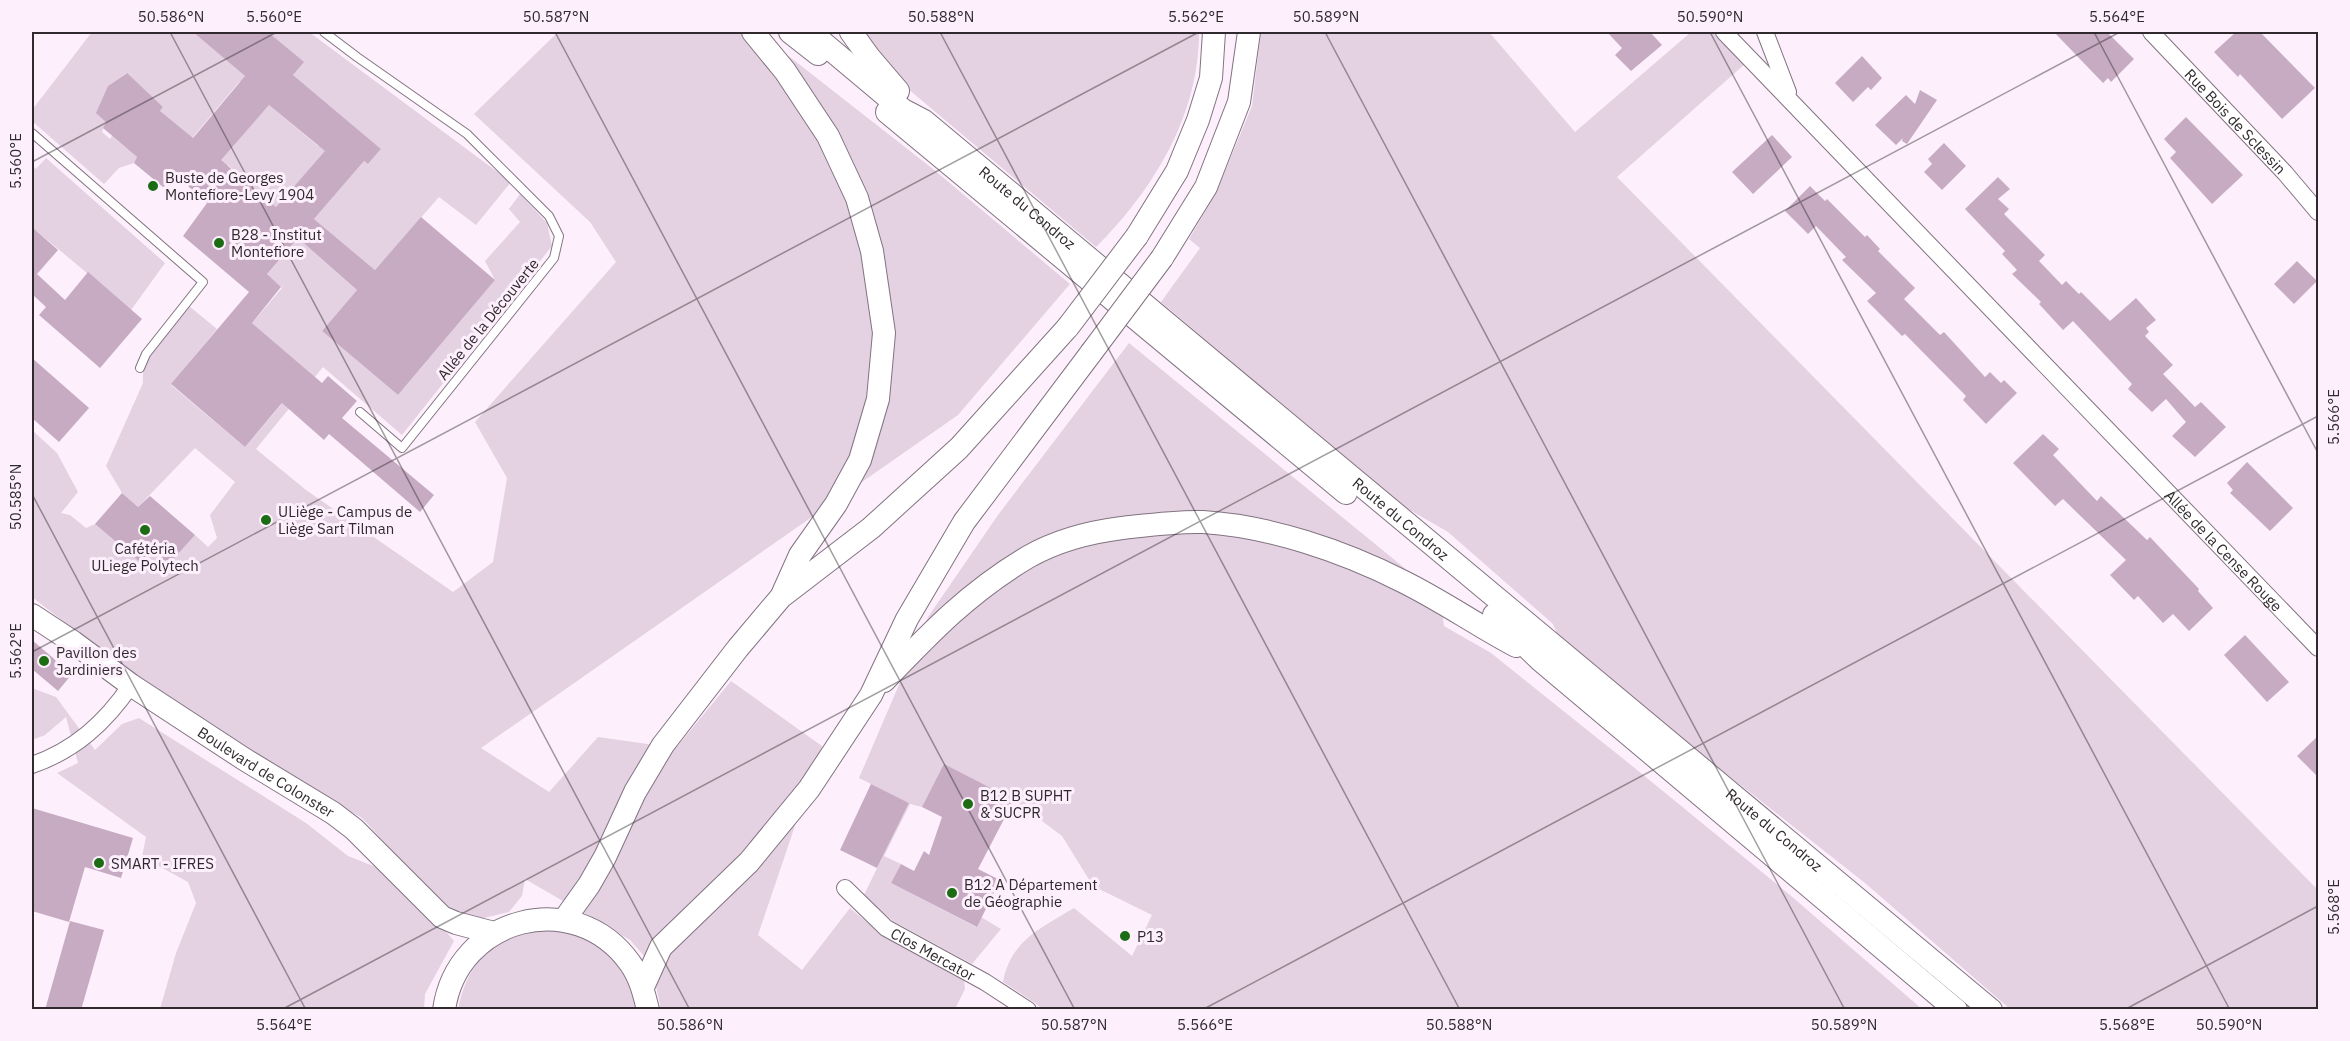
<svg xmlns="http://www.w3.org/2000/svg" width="2350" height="1041" font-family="'IBM Plex Sans',sans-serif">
	<rect width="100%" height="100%" fill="#fdf0fc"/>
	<g fill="#e4d1e2">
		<polygon points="92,32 193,32 250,80 239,82 182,150 160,111 163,107 126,73 108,86 106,122 102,132 110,139 112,136 137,157 134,163 119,168 104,184 32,121 32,110"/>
		<polygon points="268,32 309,32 511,182 476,225 439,197 375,270 314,219 364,161 368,164 381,149 293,75 303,62"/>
		<path d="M 558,32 L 758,32 L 933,169 L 1070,284 L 958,415 L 481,748 L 549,792 L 598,737 L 676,748 L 731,681 L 822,746 L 758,935 L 802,970 L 850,908 L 881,934 L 964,979 L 965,989 L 955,1009 L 661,1009 L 651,964 L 630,940 L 525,879 L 522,896 L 509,912 L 479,919 L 444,908 L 362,818 L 290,778 L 136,678 L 32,597 L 32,430 L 57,453 L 78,492 L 61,513 L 70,515 L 86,528 L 95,524 L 141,563 L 152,551 L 168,565 L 195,535 L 208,547 L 217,538 L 210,515 L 235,482 L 195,448 L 138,507 L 122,493 L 106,466 L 143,383 C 140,352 171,328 189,306 L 217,329 L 171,385 L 245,447 L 309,372 L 252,323 L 282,288 L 267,274 L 298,238 L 357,290 L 322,331 L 398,395 L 495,280 L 485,261 L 520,222 L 509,209 L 520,194 L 547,223 L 552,246 L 402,435 L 323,367 L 256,449 L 306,490 L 453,592 L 493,562 L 507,478 L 475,422 L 616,262 L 590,222 L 474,114 Z"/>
		<path d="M 860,32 L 1199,32 C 1199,115 1154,189 1096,247 L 907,88 Z"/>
		<polygon points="1261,32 1489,32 1575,132 1691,32 1713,32 1745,64 1617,177 2318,890 2318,1009 2010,1009 1865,883 1714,764 1558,636 1553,624 1448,532 1403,506 1161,302 1200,248 1189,239 1216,193 1252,106"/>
		<polygon points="269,105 318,146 329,147 276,207 228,165 213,168"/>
		<polygon points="46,158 165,263 131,310 32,227 32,165 36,169"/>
		<path d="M 1129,343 L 1440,597 L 1444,626 L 1491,653 L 1631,765 L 1790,895 L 1922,1009 L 1042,1009 L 1035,1003 L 1003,982 C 1011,940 1041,928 1074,908 L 1132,956 L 1152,915 L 1093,886 L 1062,836 L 1014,800 L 922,807 L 910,804 L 884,856 L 901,864 L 891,883 L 976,927 L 981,917 L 1001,929 L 972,964 L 893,921 L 863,897 L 909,803 L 859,778 L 928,617 L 998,515 Z"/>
		<polygon points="32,688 56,697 95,750 122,724 139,718 306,823 348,856 381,869 422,913 443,928 454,941 425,994 424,1009 160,1009 176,953 196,903 188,882 142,857 146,837 57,773 78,763 66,717 45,735 32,740"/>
		<path d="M 536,930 C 547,931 559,930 570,932 C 602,940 636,975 637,1010 L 458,1010 C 463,981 478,954 504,940 C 514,935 526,933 536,930 Z"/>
	</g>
	<g fill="#c6abc3" fill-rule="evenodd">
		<path d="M 193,32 L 268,32 L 304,62 L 293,75 L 381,149 L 368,164 L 364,161 L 314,219 L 375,270 L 421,217 L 495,280 L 398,395 L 322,331 L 357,290 L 298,238 L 267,274 L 281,287 L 252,323 L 322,383 L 328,376 L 357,401 L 342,418 L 434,495 L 420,512 L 329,434 L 324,440 L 282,403 L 245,447 L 171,384 L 249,292 L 183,236 L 207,203 L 180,179 L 163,187 L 134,163 L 137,157 L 103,128 L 106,122 L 96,113 L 108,86 L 127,73 L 163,107 L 160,111 L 193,138 L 245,76 ZM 269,105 L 325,151 L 276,207 L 221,160 Z"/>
		<polygon points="1607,32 1650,32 1662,45 1631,71 1615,55 1622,48"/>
		<polygon points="2054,32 2107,32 2134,59 2111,82 2108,78 2103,83"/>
		<polygon points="2236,32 2260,32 2315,88 2282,119 2240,74 2238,77 2214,52"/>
		<polygon points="1862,56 1882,78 1871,90 1868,87 1853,102 1835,83"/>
		<polygon points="1920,90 1937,100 1907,144 1902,141 1903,138 1896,145 1875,125 1906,95 1915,104"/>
		<polygon points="2186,117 2243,175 2212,204 2170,158 2176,152 2164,139"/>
		<polygon points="1772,135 1792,157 1753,194 1732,172"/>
		<polygon points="1944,143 1966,166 1942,190 1924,172 1932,164 1928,159"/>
		<polygon points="1998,177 2010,189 1998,199 2009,209 2004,214 2045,255 2039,261 2062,285 2066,281 2079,294 2081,292 2110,321 2136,298 2156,320 2146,328 2149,332 2145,336 2173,365 2163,374 2195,407 2201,402 2226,427 2195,457 2172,436 2186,422 2166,399 2152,412 2128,389 2132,384 2073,321 2063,330 2039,304 2041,302 2012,274 2017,270 2002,254 2005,251 1965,209"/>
		<polygon points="1810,186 1825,201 1827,199 1865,237 1867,235 1880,249 1878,251 1915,288 1904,299 1940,335 1944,332 1985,377 1990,372 2001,383 2004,380 2017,393 1986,424 1963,400 1966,396 1905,334 1902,336 1867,301 1876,293 1842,260 1846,257 1816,226 1808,234 1785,211"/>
		<polygon points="32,227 58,250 37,274 65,300 88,272 142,319 100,368 39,315 46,307 32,294"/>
		<polygon points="2297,261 2317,281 2294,304 2274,284"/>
		<polygon points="32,358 89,408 59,442 32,418"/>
		<polygon points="2043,434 2059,449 2053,455 2097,501 2101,496 2147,540 2150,537 2199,589 2198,591 2213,608 2189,631 2173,614 2163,623 2138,596 2134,600 2110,575 2126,560 2063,499 2055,506 2013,463"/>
		<polygon points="2247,462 2293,508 2270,531 2230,493 2233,490 2227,483"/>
		<polygon points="122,493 138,507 150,496 195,535 168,565 152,551 141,563 95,524"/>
		<polygon points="2245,635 2289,682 2267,702 2224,655"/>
		<polygon points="32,640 72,674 58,691 32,669"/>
		<polygon points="2319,735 2319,778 2297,756"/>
		<polygon points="944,764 1014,800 978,869 1000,880 977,927 891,883 901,864 914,871 924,851 929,855 942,817 922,807"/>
		<polygon points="871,784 909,803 877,868 840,850"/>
		<polygon points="32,808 133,838 121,878 85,867 69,922 32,911"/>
		<polygon points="70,921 104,930 81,1010 45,1010"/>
	</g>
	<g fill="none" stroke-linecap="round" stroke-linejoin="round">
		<defs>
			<g id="service">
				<polyline points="324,32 357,57 467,134 549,216 559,236 554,258 402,448 360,412"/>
				<polyline points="32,133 203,282 146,354 140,368"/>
			</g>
			<g id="minor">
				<path id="s1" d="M 1724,32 L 2318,648"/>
				<polyline points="1765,32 1788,92"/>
				<path id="s2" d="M 2151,32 L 2285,173 L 2318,212"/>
				<path d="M 32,765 C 75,750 105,723 131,685"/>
				<path id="s3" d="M 845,888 L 886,928 L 985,982 L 1028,1010"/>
			</g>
			<g id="secondary">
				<polyline points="753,32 785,71 828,136 857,198 872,251 884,333 878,399 860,460 836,504 800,555 783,593"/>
				<polyline points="790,32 818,54"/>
				<path id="s4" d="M 810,32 L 903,110 L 924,121 L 1991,1010"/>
				<polyline points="851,32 869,57 898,91"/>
				<polyline points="887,112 1346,493"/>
				<polyline points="1137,236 1177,171 1198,120 1211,78 1214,32"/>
				<polyline points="1162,258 1206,187 1239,102 1249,32"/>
				<path id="s5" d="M 32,615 L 73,642 L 131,685 L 244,759 L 333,813 L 354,829 L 442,917 L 456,923 L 494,933"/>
				<polyline points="1494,615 1539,659 1956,1010"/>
				<path d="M 884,681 C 931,632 969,592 1028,557 C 1056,541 1090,532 1122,528 C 1149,525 1177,521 1203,522 C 1269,526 1343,551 1402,581 C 1441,600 1478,626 1516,646"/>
				<polyline points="564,920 589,885 605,857 635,792 663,745 738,648 781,597 871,528 959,448 1068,327"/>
				<polyline points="643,987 661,947 749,862 809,789 871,695 907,619 964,522 1091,353"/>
				<path d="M 444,1010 C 457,917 575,886 630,963 C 640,977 644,993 648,1010"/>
			</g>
		</defs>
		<use href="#service" stroke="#817380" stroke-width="10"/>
		<use href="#minor" stroke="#817380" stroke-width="18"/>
		<use href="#secondary" stroke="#817380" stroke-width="24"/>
		<use href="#service" stroke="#fff" stroke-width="8"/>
		<use href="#minor" stroke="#fff" stroke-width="16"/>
		<use href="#secondary" stroke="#fff" stroke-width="22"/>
		<defs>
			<g id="secondary-bridge">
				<polyline points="1068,327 1137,236"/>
				<polyline points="1091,353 1162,258"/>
			</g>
		</defs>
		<use href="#secondary-bridge" stroke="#817380" stroke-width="24" stroke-linecap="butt"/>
		<use href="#secondary-bridge" stroke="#fff" stroke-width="22"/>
	</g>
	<path fill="none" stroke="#302a2f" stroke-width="1.5" stroke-opacity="0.45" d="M 170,32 L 690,1010M 555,32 L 1075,1010M 940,32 L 1460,1010M 1325,32 L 1845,1010M 1710,32 L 2230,1010M 2094,32 L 2318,453M 32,162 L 277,32M 32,494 L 306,1010M 32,652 L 1199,32M 281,1010 L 2120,32M 1202,1010 L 2318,416M 2124,1010 L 2318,906"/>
	<g fill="#1b6c12" stroke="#fdf0fc" stroke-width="2">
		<circle cx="153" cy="186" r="6"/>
		<circle cx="219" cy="243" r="6"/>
		<circle cx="266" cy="520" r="6"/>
		<circle cx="145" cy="530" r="6"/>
		<circle cx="44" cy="661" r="6"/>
		<circle cx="968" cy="804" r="6"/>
		<circle cx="99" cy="863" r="6"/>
		<circle cx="952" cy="893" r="6"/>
		<circle cx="1125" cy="936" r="6"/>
	</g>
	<g text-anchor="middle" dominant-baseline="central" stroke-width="6" stroke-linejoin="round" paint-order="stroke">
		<g font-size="15" fill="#302a2f" stroke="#fdf0fc">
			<text stroke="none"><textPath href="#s2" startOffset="123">Rue Bois de Sclessin</textPath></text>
			<text stroke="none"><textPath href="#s4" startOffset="280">Route du Condroz</textPath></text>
			<text transform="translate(488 319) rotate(-51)">Allée de la Découverte</text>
			<text stroke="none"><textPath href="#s4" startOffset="766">Route du Condroz</textPath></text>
			<text stroke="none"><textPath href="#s1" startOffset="720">Allée de la Cense Rouge</textPath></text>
			<text stroke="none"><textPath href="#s5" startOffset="282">Boulevard de Colonster</textPath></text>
			<text stroke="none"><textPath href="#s4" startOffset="1252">Route du Condroz</textPath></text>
			<text stroke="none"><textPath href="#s3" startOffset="111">Clos Mercator</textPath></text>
		</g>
		<g font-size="15" fill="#302a2f" stroke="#fdf0fc" text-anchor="start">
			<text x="165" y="177">Buste de Georges<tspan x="165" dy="17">Montefiore-Levy 1904</tspan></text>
			<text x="231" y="234">B28 - Institut<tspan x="231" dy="17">Montefiore</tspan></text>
			<text x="278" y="511">ULiège - Campus de<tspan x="278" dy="17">Liège Sart Tilman</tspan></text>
			<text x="145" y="548" text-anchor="middle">Cafétéria<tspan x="145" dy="17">ULiege Polytech</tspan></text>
			<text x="56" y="652">Pavillon des<tspan x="56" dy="17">Jardiniers</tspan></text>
			<text x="980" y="795">B12 B SUPHT<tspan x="980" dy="17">&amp; SUCPR</tspan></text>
			<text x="111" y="863">SMART - IFRES</text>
			<text x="964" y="884">B12 A Département<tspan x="964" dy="17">de Géographie</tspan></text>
			<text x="1137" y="936">P13</text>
		</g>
	</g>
	<rect width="2350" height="1041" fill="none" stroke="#fdf0fc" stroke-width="66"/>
	<rect x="33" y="33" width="2284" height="975" fill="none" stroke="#302a2f" stroke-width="2"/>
	<g font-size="15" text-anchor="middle" fill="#302a2f">
		<text x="171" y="22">50.586°N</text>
		<text x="274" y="22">5.560°E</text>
		<text x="556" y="22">50.587°N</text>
		<text x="941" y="22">50.588°N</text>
		<text x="1196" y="22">5.562°E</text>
		<text x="1326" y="22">50.589°N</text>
		<text x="1710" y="22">50.590°N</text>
		<text x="2117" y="22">5.564°E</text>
		<text transform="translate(16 161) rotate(-90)" y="5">5.560°E</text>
		<text transform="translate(2334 417) rotate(-90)" y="5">5.566°E</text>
		<text transform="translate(16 497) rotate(-90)" y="5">50.585°N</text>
		<text transform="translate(16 651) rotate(-90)" y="5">5.562°E</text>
		<text transform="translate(2334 907) rotate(-90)" y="5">5.568°E</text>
		<text x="284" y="1030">5.564°E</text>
		<text x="690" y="1030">50.586°N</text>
		<text x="1074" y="1030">50.587°N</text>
		<text x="1205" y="1030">5.566°E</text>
		<text x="1459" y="1030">50.588°N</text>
		<text x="1844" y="1030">50.589°N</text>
		<text x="2127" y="1030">5.568°E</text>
		<text x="2229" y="1030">50.590°N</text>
	</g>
</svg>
